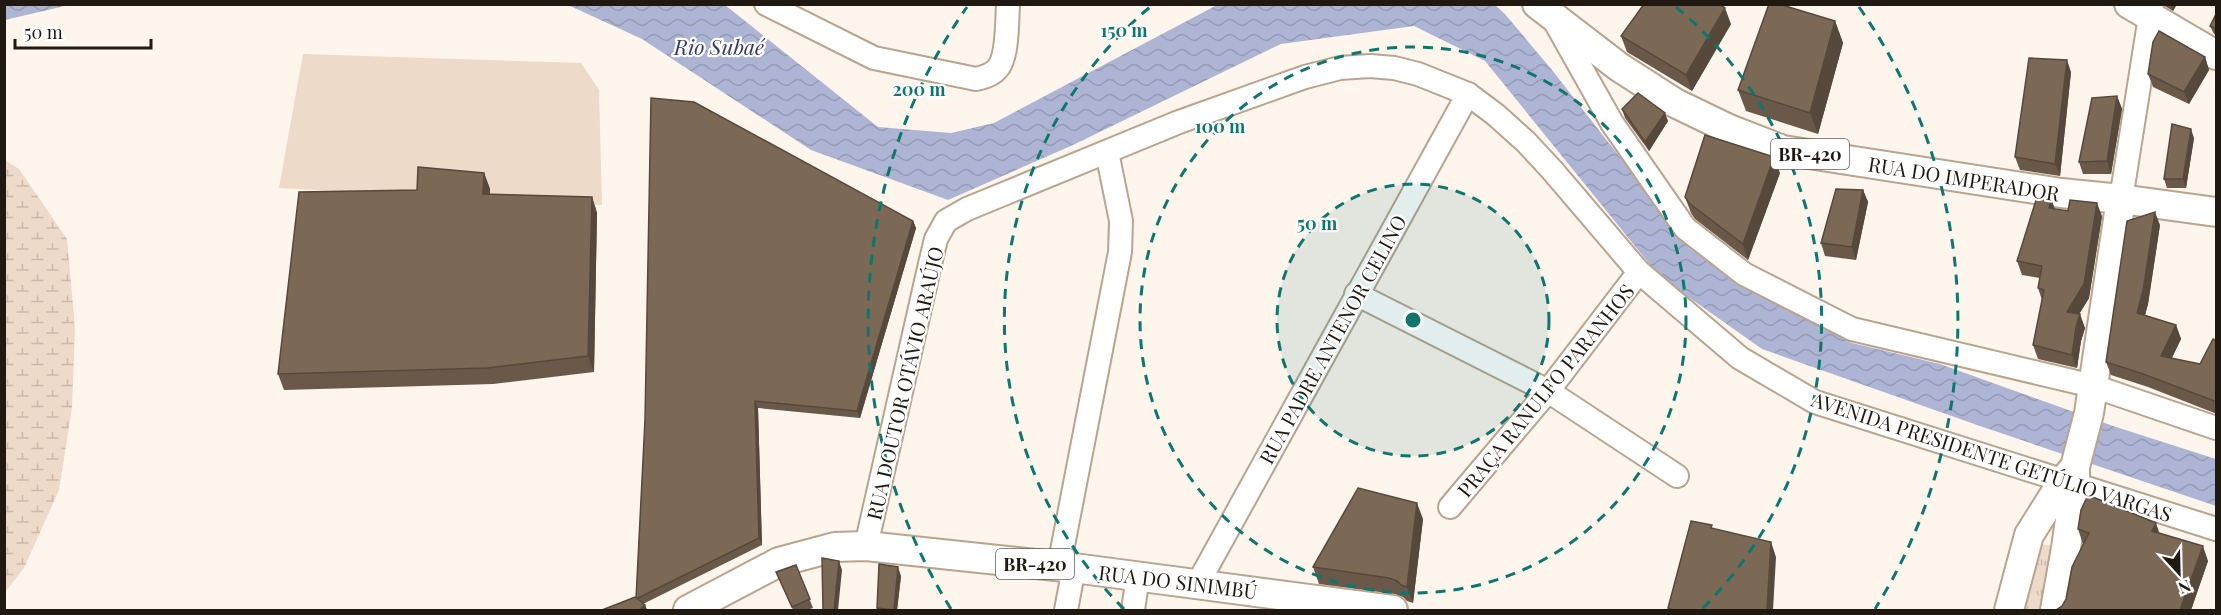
<svg xmlns="http://www.w3.org/2000/svg" width="2221" height="615" font-family="'Playfair Display',serif">
	<defs>
		<pattern id="wetland-marsh" width="20" height="14" patternUnits="userSpaceOnUse" patternTransform="scale(1.5)"><rect width="20" height="14" fill="#eddac8"/><path d="M1 5h8M5 5V1M11 12h8M15 12V8" fill="none" stroke="#cbbaab"/></pattern>
		<pattern id="park-tufts" width="24" height="20" patternUnits="userSpaceOnUse" patternTransform="scale(1.5)"><rect width="24" height="20" fill="#eddac8"/><path d="M3 7l-1-3M5 7V3M7 7l1-3M15 17l-1-3M17 17v-4M19 17l1-3" fill="none" stroke="#cbbaab"/></pattern>
		<pattern id="water-waves" width="16" height="10" patternUnits="userSpaceOnUse" patternTransform="scale(1.5)"><rect width="16" height="10" fill="#aeb5d4"/><path d="M0 5q4-4 8 0t8 0" fill="none" stroke="#959bb5"/></pattern>
	</defs>
	<rect width="100%" height="100%" fill="#fef5ed"/>
	<polygon fill="#eddac8" points="303,54 581,63 599,90 602,205 279,188"/>
	<polygon fill="url(#wetland-marsh)" points="5,160 19,169 67,239 75,327 72,408 59,490 24,568 5,592"/>
	<polygon fill="url(#park-tufts)" points="2038,544 2061,546 2051,610 2022,610"/>
	<g fill="url(#water-waves)">
		<polygon points="5,4 69,4 69,5 5,20"/>
		<polygon points="568,5 725,5 878,127 951,133 994,123 1217,5 1495,5 1505,14 1552,70 1644,188 1705,260 1852,343 1940,364 2116,427 2216,459 2216,506 1980,426 1762,349 1660,277 1485,61 1414,26 1281,44 1073,145 948,200 811,150 642,39"/>
	</g>
	<g fill="none" stroke-linecap="round" stroke-linejoin="round">
		<defs>
			<g id="minor">
				<path d="M 766,4 L 874,58 L 976,79 C 984,77 992,75 997,69 C 1008,58 1007,20 1008,4"/>
				<polyline points="1554,20 1612,123 1685,228 1744,274 1852,329 2093,386 2216,428"/>
				<polyline points="2121,199 2152,4"/>
				<polyline points="1356,294 1548,391 1677,476"/>
				<polyline points="1450,507 1548,391 1639,272"/>
				<polyline points="866,546 930,264 936,239 946,221 967,209 1179,122 1305,77 1340,68 1370,66 1394,68 1418,74 1468,94 1496,115 1526,142 1552,170 1639,272 1740,358 1815,402 2216,529"/>
				<polyline points="1059,566 1120,252 1121,221 1107,152"/>
				<polyline points="1197,585 1468,94"/>
				<polyline points="1066,610 1074,568"/>
				<polyline points="1133,610 1138,576"/>
			</g>
			<g id="major">
				<polyline points="1537,4 1619,67 1675,103 1729,129 1783,150 2061,193 2121,199 2216,212"/>
				<polyline points="2129,4 2216,55"/>
				<polyline points="688,610 779,562 835,547 866,546 1074,568 1393,610"/>
				<polyline points="2009,610 2029,535 2063,481 2075,467"/>
				<polyline points="2055,610 2066,548 2075,484 2075,467 2089,413 2121,199"/>
			</g>
		</defs>
		<use href="#minor" stroke="#b8a48f" stroke-width="26"/>
		<use href="#major" stroke="#b8a48f" stroke-width="32"/>
		<use href="#minor" stroke="#fff" stroke-width="22"/>
		<use href="#major" stroke="#fff" stroke-width="28"/>
	</g>
	<g fill="#6a5949">
		<polygon points="2165,4 2177,4 2173,11 2165,6"/>
		<polygon points="2217,12 2217,36 2214,34 2210,26"/>
		<polygon points="1835,21 1843,43 1818,134 1746,111 1738,90"/>
		<polygon points="1731,24 1692,91 1627,52 1621,36"/>
		<polygon points="2205,57 2209,70 2189,104 2153,87 2148,74"/>
		<polygon points="2071,72 2060,176 2020,170 2015,157"/>
		<polygon points="2117,96 2122,109 2111,174 2083,174 2079,162"/>
		<polygon points="1622,109 1668,121 1649,151 1625,118"/>
		<polygon points="2194,138 2186,188 2167,188 2164,179"/>
		<polygon points="484,173 490,189 490,194 592,197 597,213 594,372 493,384 284,390 278,374 417,190"/>
		<polygon points="1780,173 1748,260 1695,219 1691,213 1685,197"/>
		<polygon points="1863,190 1868,202 1856,260 1825,256 1821,243"/>
		<polygon points="2051,198 2054,209 2102,216 2089,298 2079,314 2085,328 2081,341 2077,368 2038,359 2033,345 2042,300 2038,288 2040,278 2022,275 2017,261"/>
		<polygon points="913,221 916,228 860,418 758,408 762,545 643,604 645,605 647,610 602,610 636,598 645,420"/>
		<polygon points="2160,225 2148,304 2145,315 2176,325 2181,339 2172,358 2200,364 2217,341 2217,414 2148,387 2111,375 2106,362"/>
		<polygon points="1423,519 1413,603 1407,601 1403,597 1395,594 1319,584 1313,567"/>
		<polygon points="2078,529 2159,533 2208,561 2191,610 2056,610 2062,606 2066,599 2083,544"/>
		<polygon points="796,565 813,608 807,610 793,610 776,572"/>
		<polygon points="901,576 897,610 877,610 877,608"/>
	</g>
	<g fill="#56493c">
		<polygon points="2171,4 2177,4 2173,11"/>
		<polygon points="1725,8 1731,24 1692,91 1686,75"/>
		<polygon points="1835,21 1843,43 1818,134 1810,113"/>
		<polygon points="2205,57 2209,70 2189,104 2184,92"/>
		<polygon points="2067,60 2071,72 2060,176 2055,164"/>
		<polygon points="2117,96 2122,109 2111,174 2107,161"/>
		<polygon points="1665,113 1668,121 1649,151 1645,142"/>
		<polygon points="2191,129 2194,138 2186,188 2183,179"/>
		<polygon points="1774,157 1780,173 1748,260 1743,244"/>
		<polygon points="484,173 490,189 489,210 483,194"/>
		<polygon points="1863,190 1868,202 1856,260 1852,247"/>
		<polygon points="592,197 597,213 594,372 588,356"/>
		<polygon points="2051,198 2056,212 2049,208"/>
		<polygon points="2097,203 2102,216 2089,298 2072,326 2067,312"/>
		<polygon points="2155,212 2160,225 2148,304 2142,326 2137,313"/>
		<polygon points="913,221 916,228 860,418 857,411"/>
		<polygon points="2080,314 2085,328 2081,341 2077,368 2072,355 2076,327"/>
		<polygon points="2176,325 2181,339 2166,369 2161,356"/>
		<polygon points="755,401 758,408 762,545 759,538"/>
		<polygon points="1417,503 1423,519 1413,603 1407,587"/>
		<polygon points="2156,523 2161,538 2152,531"/>
		<polygon points="1771,542 1776,557 1773,610 1767,610"/>
		<polygon points="2203,546 2208,561 2191,610 2180,610"/>
		<polygon points="839,561 842,570 838,610 834,610"/>
		<polygon points="898,567 901,576 897,610 894,610"/>
		<polygon points="645,605 647,610 639,610"/>
	</g>
	<g fill="#7b6855" stroke="#56493c" stroke-width="1.5">
		<polygon points="1644,4 1719,4 1725,8 1686,75 1621,36"/>
		<polygon points="1769,4 1779,4 1835,21 1810,113 1738,90"/>
		<polygon points="2217,12 2217,29 2210,26"/>
		<polygon points="2159,31 2205,57 2184,92 2148,74 2153,42"/>
		<polygon points="2029,58 2067,60 2055,164 2015,157"/>
		<polygon points="1638,93 1665,113 1645,142 1622,109"/>
		<polygon points="2117,96 2107,161 2079,162 2092,98"/>
		<polygon points="651,98 694,102 913,221 857,411 755,401 759,538 636,599 645,420"/>
		<polygon points="2172,124 2191,129 2183,179 2164,179"/>
		<polygon points="1705,135 1774,157 1743,244 1689,203 1685,197"/>
		<polygon points="418,167 484,173 483,194 592,197 588,356 487,368 278,374 299,192 417,190"/>
		<polygon points="1836,189 1863,190 1852,247 1821,243"/>
		<polygon points="2037,197 2051,198 2049,208 2068,211 2070,200 2097,203 2084,284 2067,312 2080,314 2076,327 2072,355 2033,345 2044,290 2038,288 2042,266 2017,261"/>
		<polygon points="2155,212 2143,291 2137,313 2176,325 2161,356 2200,364 2213,339 2217,341 2217,402 2143,374 2106,362 2127,221"/>
		<polygon points="1358,488 1417,503 1407,587 1401,585 1397,581 1389,578 1313,567"/>
		<polygon points="2088,495 2156,523 2152,531 2203,546 2180,610 2056,610 2062,606 2066,599 2072,567 2089,533 2078,529 2081,510"/>
		<polygon points="1691,521 1712,525 1711,528 1771,542 1767,610 1673,610 1668,608"/>
		<polygon points="822,558 839,561 834,610 823,610"/>
		<polygon points="879,564 898,567 894,610 877,608"/>
		<polygon points="796,565 810,599 792,607 776,572"/>
		<polygon points="635,597 645,605 639,610 602,610"/>
	</g>
	<circle cx="1413" cy="320" r="136" fill="#0f766e" fill-opacity=".12"/>
	<g fill="none" stroke="#0f766e" stroke-width="3" stroke-dasharray="10 8">
		<circle cx="1413" cy="320" r="136"/>
		<circle cx="1413" cy="320" r="273"/>
		<path d="M1124 609A409 409 0 0 1 1150 7M1676 7A409 409 0 0 1 1702 609"/>
		<path d="M951 609A545 545 0 0 1 967 7M1859 7A545 545 0 0 1 1875 609"/>
	</g>
	<g text-anchor="middle" dominant-baseline="central" stroke-width="4.5" stroke-linejoin="round" paint-order="stroke">
		<g fill="#fff" stroke="#635e58" stroke-width="1.5">
			<rect x="1771" y="139" width="78" height="30" rx="4.5"/>
			<rect x="996" y="549" width="78" height="30" rx="4.5"/>
		</g>
		<g font-size="18" font-weight="bold" fill="#201911">
			<text x="1810" y="154">BR-420</text>
			<text x="1035" y="564">BR-420</text>
		</g>
		<g font-size="20" fill="#201911" stroke="#fff">
			<text transform="translate(1964 178) rotate(9)">RUA DO IMPERADOR</text>
			<text transform="translate(1332 339) rotate(-61)">RUA PADRE ANTENOR CELINO</text>
			<text transform="translate(904 383) rotate(-77)">RUA DOUTOR OTÁVIO ARAÚJO</text>
			<text transform="translate(1545 390) rotate(-51)">PRAÇA RANULFO PARANHOS</text>
			<text transform="translate(1992 456) rotate(18)">AVENIDA PRESIDENTE GETÚLIO VARGAS</text>
			<text transform="translate(1178 581) rotate(7)">RUA DO SINIMBÚ</text>
		</g>
		<g font-size="21" font-style="italic" fill="#333965" stroke="#fff">
			<text x="719" y="46">Rio Subaé</text>
		</g>
	</g>
	<circle cx="1413" cy="320" r="9" fill="#0f766e" stroke="#fff" stroke-width="3"/>
	<g font-size="18" text-anchor="middle" font-weight="bold" fill="#0f766e" stroke="#fff" stroke-width="4.5" stroke-linejoin="round" paint-order="stroke">
		<text x="1124" y="37">150 m</text>
		<text x="919" y="96">200 m</text>
		<text x="1220" y="133">100 m</text>
		<text x="1317" y="230">50 m</text>
	</g>
	<rect width="2221" height="615" fill="none" stroke="#201911" stroke-width="12"/>
	<g transform="translate(2179 573) rotate(158)" stroke="#ffffff" stroke-width="4.5" paint-order="stroke">
	<path d="M0-4.5L10 22L0 15L-10 22Z" fill="#201911"/>
	<text y="-9" font-size="16" font-weight="bold" text-anchor="middle" fill="#201911">N</text>
	</g>
	<path d="M15 39v9h136v-9" fill="none" stroke="#201911" stroke-width="3"/>
	<text x="24" y="39" font-size="18" fill="#201911" stroke="#ffffff" stroke-width="4.5" paint-order="stroke">50 m</text>
</svg>
